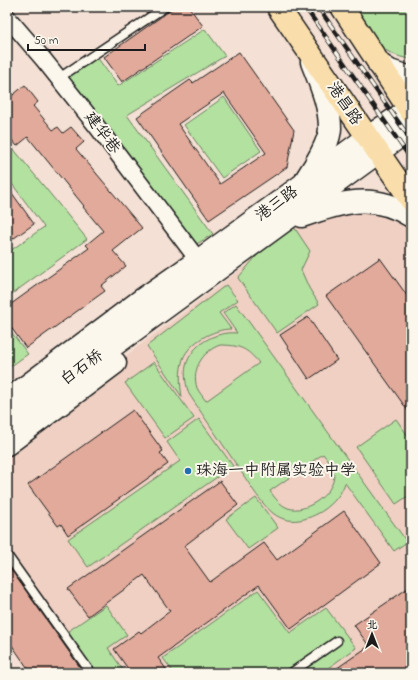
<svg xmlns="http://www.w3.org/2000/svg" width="418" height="680" font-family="'Indie Flower','LXGW WenKai TC',sans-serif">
	<rect width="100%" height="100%" fill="#f4e0d4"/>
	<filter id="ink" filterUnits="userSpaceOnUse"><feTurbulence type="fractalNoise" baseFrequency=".025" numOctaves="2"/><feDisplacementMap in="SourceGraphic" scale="8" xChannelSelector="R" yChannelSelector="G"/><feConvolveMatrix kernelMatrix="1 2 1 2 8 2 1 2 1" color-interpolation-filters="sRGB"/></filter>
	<g filter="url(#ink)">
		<polygon fill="#efd0c3" points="330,207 411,217 411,673 92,673 7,554 7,445 248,264 279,225"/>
		<g fill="#b3e1a0" stroke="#687e5e" fill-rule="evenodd">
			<path d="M 351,7 L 411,7 L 411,59 C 378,55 368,32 351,7 Z"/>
			<polygon points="205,29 225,56 127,115 213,234 192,247 64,79 97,57 118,86"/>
			<polygon points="224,97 261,151 222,178 184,125"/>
			<polygon points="7,141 87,239 12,294 7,288 7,253 44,227 7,177"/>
			<polygon points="292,224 310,251 301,270 309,288 319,304 277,333 238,278 280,228"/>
			<path d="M 226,285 L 238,300 L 219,313 L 231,329 C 214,329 189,342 183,359 C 179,372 180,384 182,397 L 147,346 Z"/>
			<path d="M 236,304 L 407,542 L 394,551 L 345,483 C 341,496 329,508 317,514 C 303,521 288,524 274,514 C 262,505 250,485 242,473 C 224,446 206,420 189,394 C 186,386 184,374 186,366 C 191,344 216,331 237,333 L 223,313 ZM 220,345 C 239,345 247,348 259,363 L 206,401 C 203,397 199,392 197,388 C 191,369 203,351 220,345 ZM 323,454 C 327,459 331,464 333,470 C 340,490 306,515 288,508 C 280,505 274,497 270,491 Z"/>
			<polygon points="8,328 28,354 7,369 7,329"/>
			<polygon points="154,362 194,418 165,438 125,383"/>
			<polygon points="199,419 233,466 88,567 68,539 180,461 167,442"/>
			<polygon points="396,419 411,440 411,494 396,504 356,447"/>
			<polygon points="256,498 278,528 248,549 226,519"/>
			<polygon points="258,590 290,633 326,608 356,648 321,673 174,673 163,658"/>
			<polygon points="106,605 127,635 108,648 125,673 96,673 67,632"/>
		</g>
		<g fill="#e2aa9b" stroke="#1c1c1c" fill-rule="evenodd">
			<polygon points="175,7 189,7 203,26 122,82 104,57"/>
			<path d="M 239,52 L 294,130 L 287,167 L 209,220 L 137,117 L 190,80 L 193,83 ZM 224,93 L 266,153 L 220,184 L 178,124 Z"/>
			<polygon points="25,85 38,102 33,106 53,130 58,127 63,133 71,127 84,142 76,149 142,228 113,251 126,266 101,286 105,291 26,348 7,322 7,307 89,248 86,245 103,231 83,207 84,206 28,137 17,146 7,134 7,100"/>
			<polygon points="7,186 34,224 7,243"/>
			<polygon points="380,258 411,301 411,415 326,296"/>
			<polygon points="308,317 337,360 309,379 280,335"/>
			<polygon points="133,410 163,451 160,453 168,464 68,535 61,524 58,526 28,485"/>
			<polygon points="220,481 238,505 184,546 210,582 264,543 277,560 344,511 381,563 291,629 259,585 158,658 169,673 131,673 114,649 139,631 141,633 170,611 144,575 88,616 68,589"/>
			<polygon points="7,564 84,673 31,673 7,638"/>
			<polygon points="411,586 411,673 330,673 369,646 354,625"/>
		</g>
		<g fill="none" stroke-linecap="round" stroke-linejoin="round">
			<defs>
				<g id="lane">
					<polyline points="59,78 165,7"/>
					<polyline points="7,555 91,673"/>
					<polyline points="291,673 337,641"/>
				</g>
				<polyline id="street" points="7,17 44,60 95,124 192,252"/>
				<g id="secondary">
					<polyline points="379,64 390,71 411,78"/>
					<path d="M 307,178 C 315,166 330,141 330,128 C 330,105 320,83 312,62"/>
					<path d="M 302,216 C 341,202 373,192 411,216"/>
					<polyline points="7,401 143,299 205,256 367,138 411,108"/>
					<polyline points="7,423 411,128"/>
					<polyline points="7,444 115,363"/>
				</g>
				<g id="primary">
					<polyline points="278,7 411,200"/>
					<polyline points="342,7 411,112"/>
				</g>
			</defs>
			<use href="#lane" stroke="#1c1c1c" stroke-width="11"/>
			<use href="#street" stroke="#1c1c1c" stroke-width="19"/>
			<use href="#secondary" stroke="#1c1c1c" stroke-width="25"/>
			<use href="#primary" stroke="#1c1c1c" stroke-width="25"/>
			<use href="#lane" stroke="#fbf7ec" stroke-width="8"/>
			<use href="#street" stroke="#fbf7ec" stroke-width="16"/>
			<use href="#secondary" stroke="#fbf7ec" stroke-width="22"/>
			<use href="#primary" stroke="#f9deab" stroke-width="22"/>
			<defs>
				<g id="rail">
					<polyline points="305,7 411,159"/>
					<polyline points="318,7 411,140"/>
				</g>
			</defs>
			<use href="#rail" stroke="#1c1c1c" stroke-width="4.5"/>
			<use href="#rail" stroke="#fbf7ec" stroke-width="3" stroke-dasharray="9" stroke-linecap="butt"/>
		</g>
	</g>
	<circle fill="#1f6fb2" stroke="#fbf7ec" stroke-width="1.5" cx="188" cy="471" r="4"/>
	<g text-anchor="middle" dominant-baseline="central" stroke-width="4" stroke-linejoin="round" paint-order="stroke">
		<g font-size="16" fill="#1c1c1c" stroke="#fbf7ec">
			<text transform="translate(344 104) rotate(56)">港昌路</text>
			<text transform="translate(102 133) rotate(53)">建华巷</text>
			<text transform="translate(277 204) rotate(-36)">港三路</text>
			<text transform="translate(82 368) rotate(-36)">白石桥</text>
		</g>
		<g font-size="16" fill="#1c1c1c" stroke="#fbf7ec" text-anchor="start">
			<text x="196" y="471">珠海一中附属实验中学</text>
		</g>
	</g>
	<rect width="418" height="680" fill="none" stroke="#fbf7ec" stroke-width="24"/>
	<rect x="12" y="12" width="394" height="656" fill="none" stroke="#1c1c1c" stroke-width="1.5" filter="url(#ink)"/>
	<g transform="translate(372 634)" stroke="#fbf7ec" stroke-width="3" paint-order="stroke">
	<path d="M0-3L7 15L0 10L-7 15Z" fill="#1c1c1c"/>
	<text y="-6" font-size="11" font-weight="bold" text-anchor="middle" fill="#1c1c1c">北</text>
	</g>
	<path d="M28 44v6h117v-6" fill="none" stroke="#1c1c1c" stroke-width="2"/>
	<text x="34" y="44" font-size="12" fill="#1c1c1c" stroke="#fbf7ec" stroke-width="3" paint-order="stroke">50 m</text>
</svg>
